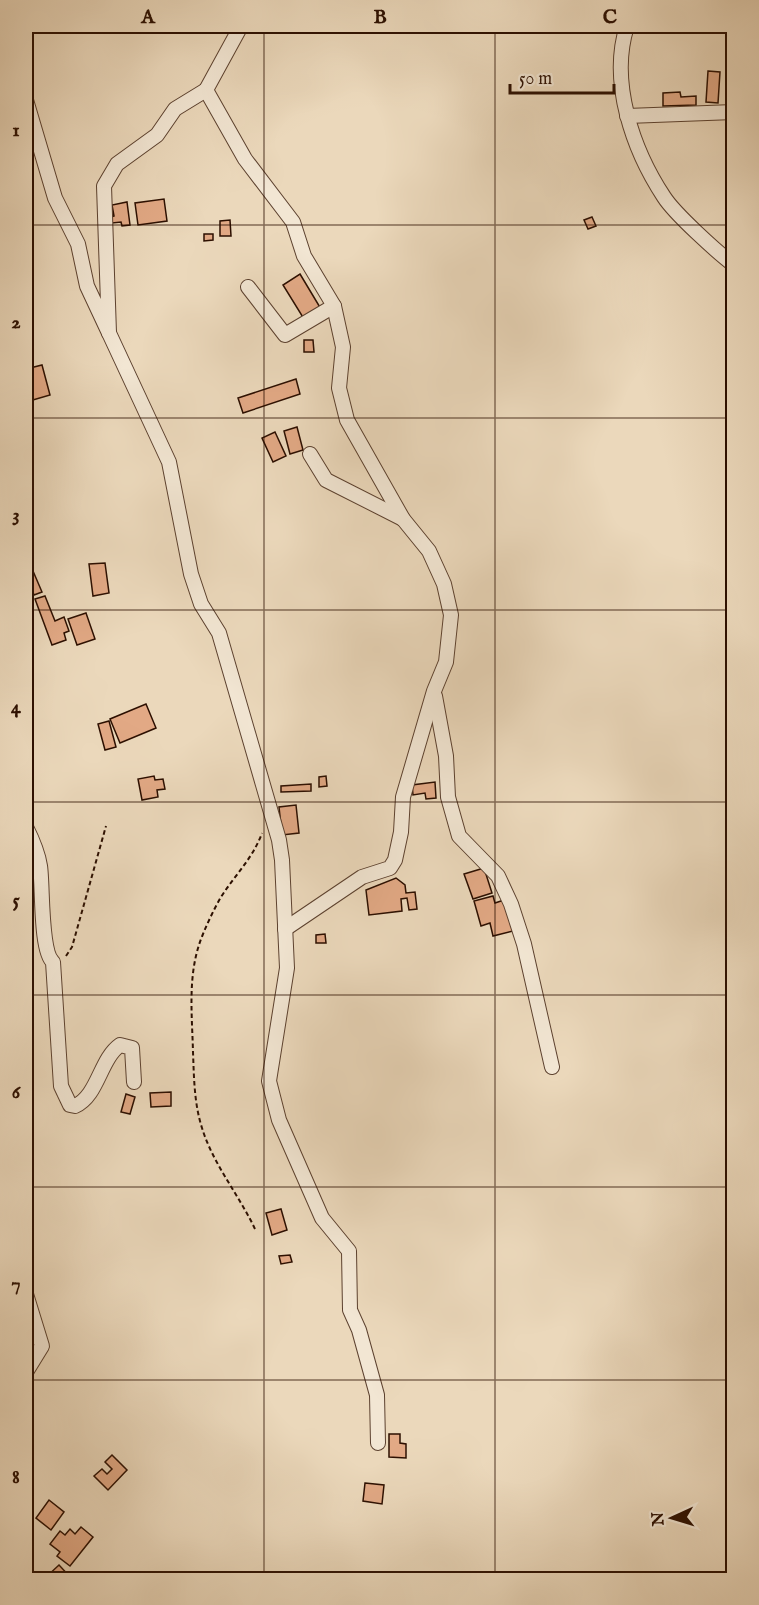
<svg xmlns="http://www.w3.org/2000/svg" width="759" height="1605" font-family="'IM FELL English',serif">
	<rect width="100%" height="100%" fill="#ebd8bb"/>
	<filter id="stains"><feTurbulence type="fractalNoise" baseFrequency=".00333" numOctaves="4"/><feColorMatrix values="0 0 0 0 .2 0 0 0 0 .09 0 0 0 0 .02 0 0 0 .5 -.17"/></filter>
	<radialGradient id="worn" r=".72"><stop offset=".6" stop-color="#630" stop-opacity="0"/><stop offset="1" stop-color="#630" stop-opacity=".3"/></radialGradient>
	<g fill="#e2a985" stroke="#2c0f00" stroke-width="1.5">
		<polygon points="708,71 720,72 718,103 706,102"/>
		<polygon points="680,92 681,97 696,96 696,105 663,106 663,93"/>
		<polygon points="164,199 167,221 138,225 135,203"/>
		<polygon points="127,202 130,225 122,226 121,222 112,223 111,217 114,216 112,205"/>
		<polygon points="592,217 596,226 588,229 584,220"/>
		<polygon points="230,220 231,236 220,236 220,221"/>
		<polygon points="204,234 213,234 213,240 204,241"/>
		<polygon points="300,274 321,309 304,319 283,285"/>
		<polygon points="304,340 313,340 314,352 304,352"/>
		<polygon points="42,365 50,395 26,402 26,369"/>
		<polygon points="296,379 300,394 243,413 238,398"/>
		<polygon points="297,427 303,450 290,454 284,431"/>
		<polygon points="275,432 286,456 273,462 262,438"/>
		<polygon points="105,563 109,593 93,596 89,564"/>
		<polygon points="33,571 42,592 34,595 26,574"/>
		<polygon points="45,596 55,621 64,617 69,631 64,633 66,640 52,645 35,599"/>
		<polygon points="86,613 95,639 77,645 68,619"/>
		<polygon points="146,704 156,728 120,743 110,719"/>
		<polygon points="109,721 116,747 105,750 98,724"/>
		<polygon points="154,776 155,780 163,779 165,789 157,790 158,797 142,800 138,779"/>
		<polygon points="326,776 327,786 319,787 319,777"/>
		<polygon points="435,782 436,798 426,799 425,793 413,795 412,785"/>
		<polygon points="311,784 311,791 281,792 281,786"/>
		<polygon points="296,805 299,833 282,835 279,807"/>
		<polygon points="484,868 492,893 473,899 464,874"/>
		<polygon points="396,878 405,885 406,893 415,892 417,909 409,910 407,898 401,899 402,911 369,915 366,890"/>
		<polygon points="493,896 495,903 504,900 513,931 493,936 490,923 481,926 474,901"/>
		<polygon points="325,934 326,943 316,943 316,935"/>
		<polygon points="171,1092 171,1106 151,1107 150,1093"/>
		<polygon points="126,1094 135,1097 130,1114 121,1112"/>
		<polygon points="281,1209 287,1230 272,1235 266,1213"/>
		<polygon points="290,1255 292,1262 281,1264 279,1256"/>
		<polygon points="389,1434 400,1434 400,1443 406,1444 406,1458 389,1457"/>
		<polygon points="112,1455 127,1470 108,1490 94,1476 102,1469 107,1474 112,1469 105,1462"/>
		<polygon points="365,1483 384,1485 382,1504 363,1501"/>
		<polygon points="49,1500 64,1512 51,1530 36,1518"/>
		<polygon points="81,1527 93,1537 70,1566 57,1556 60,1552 50,1544 60,1531 65,1535 70,1529 75,1534"/>
		<polygon points="59,1565 73,1580 45,1578"/>
	</g>
	<g fill="none" stroke-linecap="round" stroke-linejoin="round">
		<defs>
			<g id="street">
				<polyline points="241,26 206,90 245,159 293,222 304,256 334,306 343,347 339,388 347,420 403,519 429,551 444,584 451,615 446,662 434,691 403,797 401,832 395,860 390,868 362,877 285,929"/>
				<path d="M 627,26 C 609,82 633,150 664,197 C 675,214 717,252 734,265"/>
				<polyline points="26,100 55,198 78,244 87,286 109,333 104,186 117,164 157,135 175,109 206,90"/>
				<polyline points="627,116 734,112"/>
				<polyline points="248,287 285,335 334,306"/>
				<polyline points="109,333 169,462 191,574 201,604 219,633 279,840 282,860 287,968 269,1081 279,1120 322,1218 349,1251 350,1310 359,1330 377,1395 378,1443"/>
				<polyline points="310,454 326,480 403,519"/>
				<polyline points="435,696 446,756 448,797 459,836 498,876 511,904 524,944 552,1067"/>
				<path d="M 26,827 C 32,839 38,852 40,866 C 43,885 40,951 53,962 L 61,1086 L 70,1105 L 75,1106 C 98,1096 100,1059 120,1045 L 132,1048 L 134,1082"/>
				<polyline points="26,1294 42,1346 26,1372"/>
			</g>
		</defs>
		<use href="#street" stroke="#5c412f" stroke-width="16"/>
		<g stroke="#2c0f00" stroke-width="2" stroke-dasharray="4.5 3" stroke-linecap="butt">
			<polyline points="66,956 72,947 106,826"/>
			<path d="M 255,1229 C 239,1195 213,1164 202,1128 C 194,1103 194,1077 193,1052 C 192,1012 187,972 203,934 C 208,922 214,909 221,897 C 235,875 253,858 262,833"/>
		</g>
		<use href="#street" stroke="#f2e6d3" stroke-width="14"/>
	</g>
	<path fill="none" stroke="#2c0f00" stroke-width="1.5" stroke-opacity="0.55" d="M 264,26 L 264,1580M 495,26 L 495,1580M 26,225 L 734,225M 26,418 L 734,418M 26,610 L 734,610M 26,802 L 734,802M 26,995 L 734,995M 26,1187 L 734,1187M 26,1380 L 734,1380"/>
	<rect width="759" height="1605" fill="none" stroke="#ebd8bb" stroke-width="66"/>
	<g transform="translate(672 1518) rotate(266)" stroke="#f2e6d3" stroke-width="4.5" paint-order="stroke">
	<path d="M0-4.5L10 22L0 15L-10 22Z" fill="#2c0f00"/>
	<text y="-9" font-size="16" font-weight="bold" text-anchor="middle" fill="#2c0f00">N</text>
	</g>
	<path d="M510 84v9h104v-9" fill="none" stroke="#2c0f00" stroke-width="3"/>
	<text x="519" y="84" font-size="18" fill="#2c0f00" stroke="#f2e6d3" stroke-width="4.5" paint-order="stroke">50 m</text>
	<rect x="33" y="33" width="693" height="1539" fill="none" stroke="#2c0f00" stroke-width="2"/>
	<g font-size="20" text-anchor="middle" font-weight="bold" fill="#2c0f00">
		<text x="148" y="23">A</text>
		<text x="380" y="23">B</text>
		<text x="610" y="23">C</text>
		<text x="16" y="136">1</text>
		<text x="16" y="328">2</text>
		<text x="16" y="521">3</text>
		<text x="16" y="713">4</text>
		<text x="16" y="906">5</text>
		<text x="16" y="1098">6</text>
		<text x="16" y="1290">7</text>
		<text x="16" y="1483">8</text>
	</g>
	<rect width="100%" height="100%" filter="url(#stains)"/>
	<rect width="100%" height="100%" fill="url(#worn)"/>
</svg>
